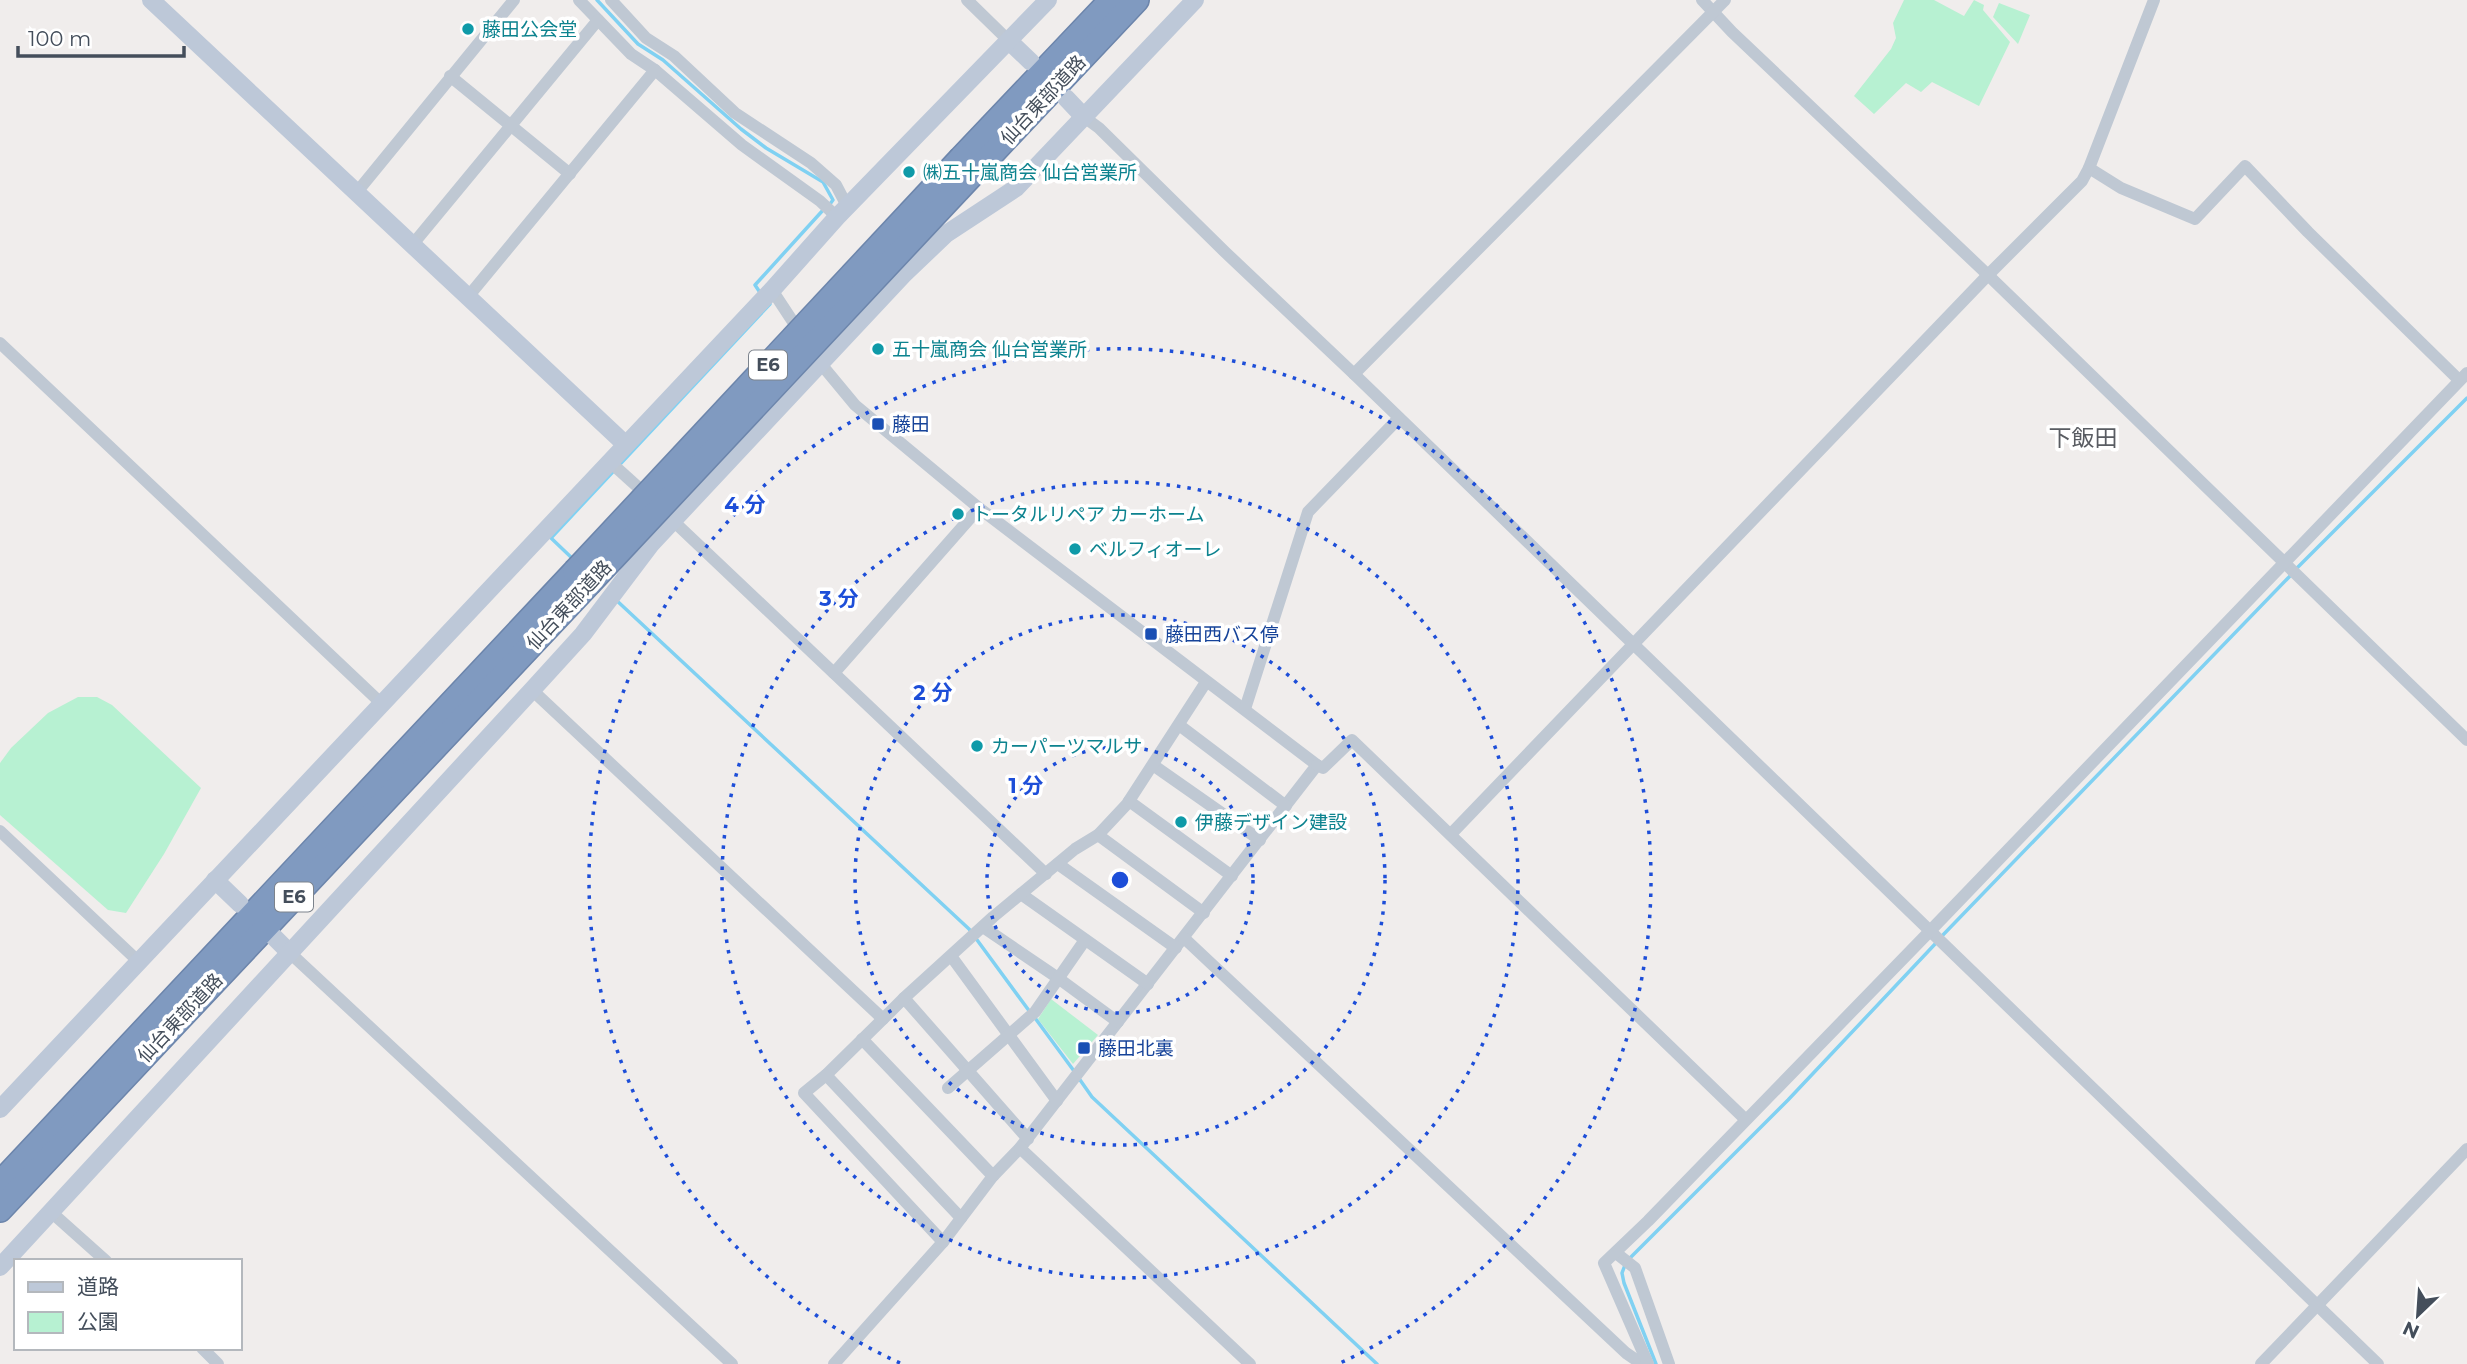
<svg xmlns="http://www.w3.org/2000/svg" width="2467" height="1364" font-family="Montserrat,'Noto Sans JP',sans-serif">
	<rect width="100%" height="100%" fill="#f0edec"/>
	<g fill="#b7f1d2">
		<polygon points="1904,0 1934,0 1964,16 1974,0 1984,5 1983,10 2010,42 1979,106 1932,82 1921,92 1906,83 1874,114 1854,96 1891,49 1896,38 1893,23"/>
		<polygon points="1999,3 2030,15 2018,44 1993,17"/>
		<polygon points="78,697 97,697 112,705 201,788 164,854 126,913 108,910 0,815 0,763 11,748 48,713"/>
		<polygon points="1051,999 1098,1035 1073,1064 1038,1019"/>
	</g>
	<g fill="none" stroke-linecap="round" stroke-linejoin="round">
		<g stroke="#80d1f2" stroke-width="3.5">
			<polyline points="597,0 638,44 663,60 741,129 766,148 823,182 833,200 830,204"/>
			<polyline points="759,291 755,285 824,209"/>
			<polyline points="574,560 551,538 770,304"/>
			<polyline points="2296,569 2467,398"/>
			<polyline points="615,599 969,929 1030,1012"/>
			<polyline points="1941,937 2291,575"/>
			<polyline points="1035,1018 1074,1071"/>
			<polyline points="1078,1077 1092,1097 1377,1364"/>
			<polyline points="1630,1258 1788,1100 1936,943"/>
			<polyline points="1625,1265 1622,1273 1624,1283 1656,1364"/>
		</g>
		<defs>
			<g id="highway">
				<polyline points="961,158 1111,0"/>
				<polyline points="975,172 1137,0"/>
				<polyline points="0,1183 575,571"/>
				<polyline points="0,1210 589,584"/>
			</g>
		</defs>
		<use href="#highway" stroke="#6c85ab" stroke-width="26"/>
		<g stroke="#bfc8d3" stroke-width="12">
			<polyline points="579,0 631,54 655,70 742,145 820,201 837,217"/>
			<polyline points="611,0 646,38 674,56 735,113 811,163 836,185 847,206"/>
			<polyline points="967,0 1009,41"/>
			<polyline points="1702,0 1732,32 1988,275 2467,740"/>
			<polyline points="450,76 570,174"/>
			<polyline points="1084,117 1099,128 1225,252 1354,374 2378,1364"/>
			<polyline points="2089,168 2121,188 2195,219 2245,166 2308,232 2459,380"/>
			<polyline points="357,192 514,0"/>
			<polyline points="413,244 598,20"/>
			<polyline points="772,290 801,334"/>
			<polyline points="467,298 655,70"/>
			<polyline points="0,343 382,704"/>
			<polyline points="816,358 855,405 979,508 1317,765 1020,1148 993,1176 943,1242 834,1364"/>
			<polyline points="1354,374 1725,0"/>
			<polyline points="609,461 650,498"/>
			<polyline points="668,516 1046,874"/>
			<polyline points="834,673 979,508"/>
			<polyline points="532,690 883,1019 904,998 1028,1139"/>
			<polyline points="1245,709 1308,512 1399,418"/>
			<polyline points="1179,725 1286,806"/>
			<polyline points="1153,765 1260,840"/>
			<polyline points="1317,765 1323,768 1352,740 1745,1119"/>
			<polyline points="1129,801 1232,876"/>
			<polyline points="0,831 138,961"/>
			<polyline points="1451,834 1988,275 2082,181 2089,168 2154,0"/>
			<polyline points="1098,835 1204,913"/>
			<polyline points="1058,864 1176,948"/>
			<polyline points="1021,894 1148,984"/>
			<polyline points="983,927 1058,978 1118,1022"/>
			<polyline points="1184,938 1626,1353 1642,1364"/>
			<polyline points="289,952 732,1364"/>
			<polyline points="951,956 1057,1101"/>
			<polyline points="904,998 993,917 1075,849 1098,835 1127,804 1206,682"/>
			<polyline points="883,1019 826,1075 804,1093 943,1242"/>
			<polyline points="862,1039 993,1176"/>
			<polyline points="826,1075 961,1218"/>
			<polyline points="948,1088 1035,1012 1085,940"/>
			<polyline points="1020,1148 1250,1364"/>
			<polyline points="50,1211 106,1261"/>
			<polyline points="1616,1253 1635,1268 1669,1364"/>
			<polyline points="202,1348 218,1364"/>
			<polyline points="1648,1364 1604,1263 1648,1221 1930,931 2467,373"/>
			<polyline points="2261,1364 2467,1149"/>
		</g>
		<g stroke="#bdc8d8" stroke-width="18">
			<polyline points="151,0 625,444"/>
			<polyline points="1009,41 1031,62"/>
			<polyline points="1066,98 1084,117"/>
			<polyline points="215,880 240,904"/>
			<polyline points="273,936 289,952"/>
			<polyline points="0,1109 772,290 837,217 1048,0"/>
			<polyline points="0,1267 532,690 583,634 651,544 903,275 946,234 1016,188 1195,0"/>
		</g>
		<use href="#highway" stroke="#809ac0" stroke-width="23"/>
		<defs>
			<g id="highway-bridge">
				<polyline points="575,571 961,158"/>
				<polyline points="589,584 975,172"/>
			</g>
		</defs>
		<use href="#highway-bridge" stroke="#6c85ab" stroke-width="26" stroke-linecap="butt"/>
		<use href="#highway-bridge" stroke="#809ac0" stroke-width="23"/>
	</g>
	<g fill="none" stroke="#1d4ed8" stroke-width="3.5" stroke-dasharray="3.5 7">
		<circle cx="1120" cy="880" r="133"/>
		<circle cx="1120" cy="880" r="265"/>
		<circle cx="1120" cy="880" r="398"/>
		<path d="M900 1363A531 531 0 1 1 1340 1363"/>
	</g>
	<g fill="#0f9aa8" stroke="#fff" stroke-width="2.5">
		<circle cx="468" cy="29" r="7"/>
		<circle cx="909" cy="172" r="7"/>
		<circle cx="878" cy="349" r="7"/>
		<circle cx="958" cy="514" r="7"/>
		<circle cx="1075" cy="549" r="7"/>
		<circle cx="977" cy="746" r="7"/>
		<circle cx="1181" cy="822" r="7"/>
	</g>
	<g fill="#1a4fb4" stroke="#fff" stroke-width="2.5">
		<rect x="871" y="417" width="14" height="14" rx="3.5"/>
		<rect x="1144" y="627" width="14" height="14" rx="3.5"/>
		<rect x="1077" y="1041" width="14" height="14" rx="3.5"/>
	</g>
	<g text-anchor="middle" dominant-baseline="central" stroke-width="7" stroke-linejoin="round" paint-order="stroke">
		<g fill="#fff" stroke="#7c838c" stroke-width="2">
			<rect x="749" y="350.5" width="38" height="29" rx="5"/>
			<rect x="275" y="882.5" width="38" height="29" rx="5"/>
		</g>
		<g font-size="18" font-weight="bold" fill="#444e5b">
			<text x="768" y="365">E6</text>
			<text x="294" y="897">E6</text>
		</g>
		<g font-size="19" fill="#0d838f" stroke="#fff" text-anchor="start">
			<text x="482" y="29">藤田公会堂</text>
			<text x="923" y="172">㈱五十嵐商会 仙台営業所</text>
			<text x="892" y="349">五十嵐商会 仙台営業所</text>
			<text x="972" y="514">トータルリペア カーホーム</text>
			<text x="1089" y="549">ベルフィオーレ</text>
			<text x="991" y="746">カーパーツマルサ</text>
			<text x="1195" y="822">伊藤デザイン建設</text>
		</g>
		<g font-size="19" fill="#444e5b" stroke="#fff">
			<text transform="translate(1043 100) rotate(-47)">仙台東部道路</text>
			<text transform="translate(569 605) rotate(-47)">仙台東部道路</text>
			<text transform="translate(180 1018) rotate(-47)">仙台東部道路</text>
		</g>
		<g font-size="19" fill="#164399" stroke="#fff" text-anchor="start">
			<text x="892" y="424">藤田</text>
			<text x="1165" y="634">藤田西バス停</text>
			<text x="1098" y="1048">藤田北裏</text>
		</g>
		<g font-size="23" fill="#595c62" stroke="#fff">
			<text x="2083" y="438">下飯田</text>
		</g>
	</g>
	<circle cx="1120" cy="880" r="10" fill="#1d4ed8" stroke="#fff" stroke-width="3.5"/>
	<g font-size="21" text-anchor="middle" font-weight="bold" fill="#1d4ed8" stroke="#fff" stroke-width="7" stroke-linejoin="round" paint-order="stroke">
		<text x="745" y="512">4 分</text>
		<text x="839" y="606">3 分</text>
		<text x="933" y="700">2 分</text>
		<text x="1026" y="793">1 分</text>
	</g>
	<rect x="14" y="1259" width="228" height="91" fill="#ffffff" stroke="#b4b8bd" stroke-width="2"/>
	<rect x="28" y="1282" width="35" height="10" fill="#bdc8d8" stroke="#b4b8bd" stroke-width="2"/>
	<text x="77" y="1294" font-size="21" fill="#444e5b">道路</text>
	<rect x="28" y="1312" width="35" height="21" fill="#b7f1d2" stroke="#b4b8bd" stroke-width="2"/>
	<text x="77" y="1329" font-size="21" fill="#444e5b">公園</text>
	<g transform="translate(2418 1315) rotate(205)" stroke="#ffffff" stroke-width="5" paint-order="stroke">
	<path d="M0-5L12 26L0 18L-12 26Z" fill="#444e5b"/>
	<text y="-10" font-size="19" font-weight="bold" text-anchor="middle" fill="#444e5b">N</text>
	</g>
	<path d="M18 46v10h166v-10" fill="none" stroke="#444e5b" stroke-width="3.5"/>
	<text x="28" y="46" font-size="21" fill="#444e5b" stroke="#ffffff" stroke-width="5" paint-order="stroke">100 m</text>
</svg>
